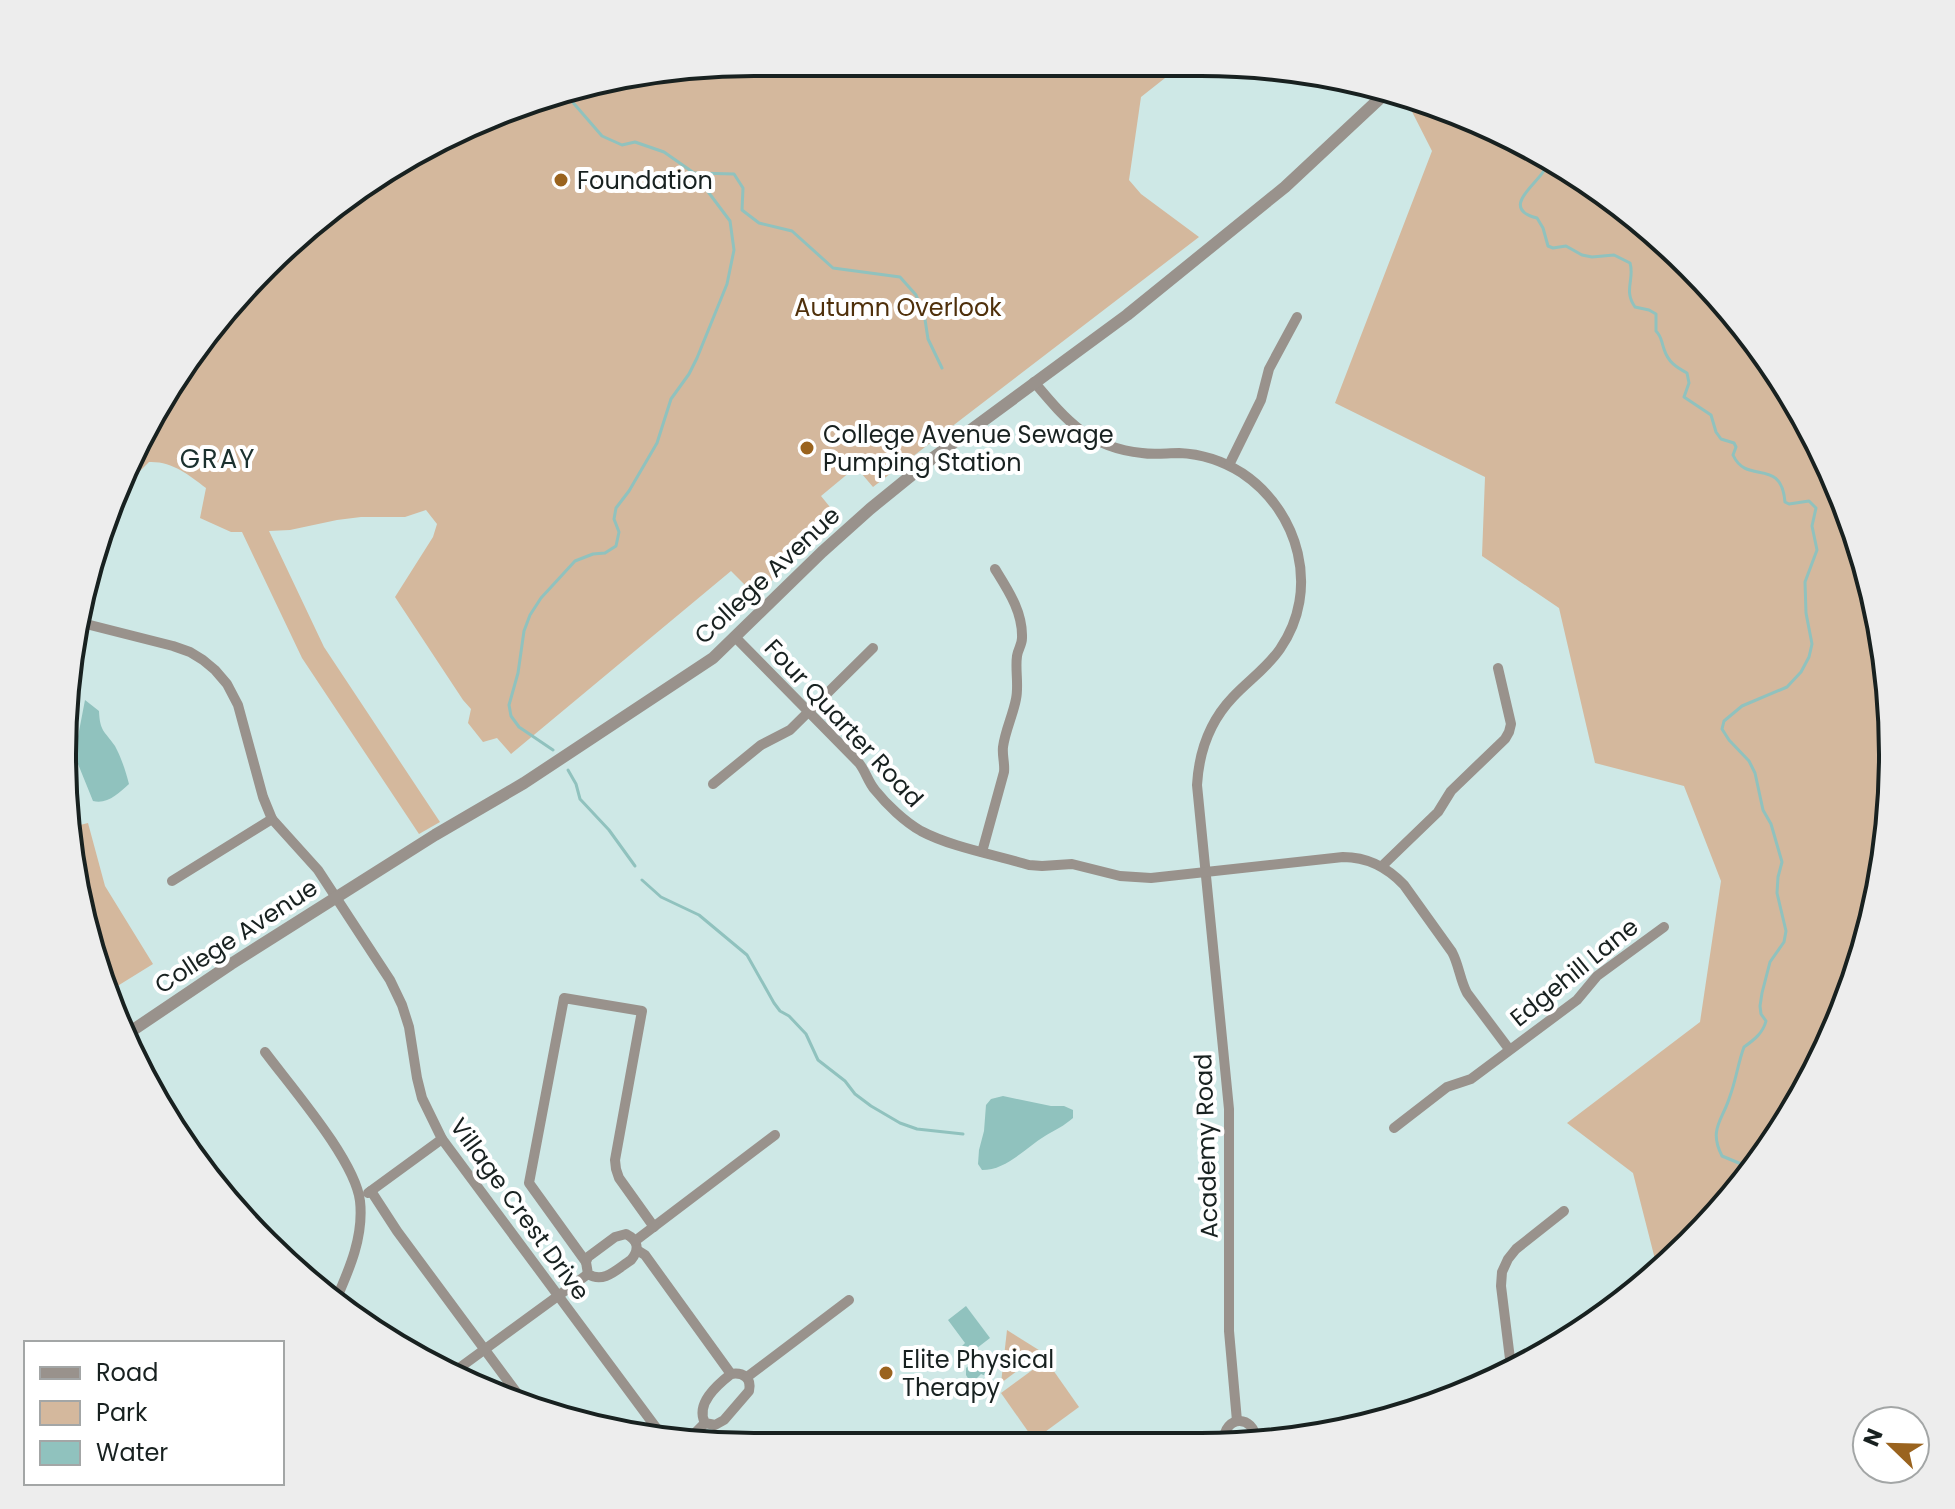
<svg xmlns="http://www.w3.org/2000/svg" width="1955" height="1509" font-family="Poppins,sans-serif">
	<rect width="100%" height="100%" fill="#cee8e6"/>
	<g fill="#d4b89d">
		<path d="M 755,62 L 1184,63 L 1141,97 L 1129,180 L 1141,194 L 1199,237 L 873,487 L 856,467 L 821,496 L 838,517 L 756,596 L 731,571 L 511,754 L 497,738 L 483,742 L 468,723 L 471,709 L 463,700 L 395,597 L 433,537 L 437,524 L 426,510 L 405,517 L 361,517 L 337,520 L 290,530 L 269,531 L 324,647 L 440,822 L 419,834 L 302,658 L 242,532 L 231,532 L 200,518 L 206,488 C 189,475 172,461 149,462 L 121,490 L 155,409 L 265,265 L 408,155 L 575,86 Z"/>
		<polygon points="1403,94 1506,133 1622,205 1777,370 1840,490 1880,620 1893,755 1880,890 1840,1020 1776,1140 1690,1244 1658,1271 1633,1173 1567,1123 1700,1022 1721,881 1684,786 1595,763 1559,608 1482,556 1485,477 1335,403 1432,151"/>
		<polygon points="69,809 80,825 88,823 105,886 153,964 111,990 86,934"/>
		<polygon points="1007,1330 1042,1352 1001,1383"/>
		<polygon points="1046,1360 1079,1407 1034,1440 1001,1393"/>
	</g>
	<g fill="#90c2be">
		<path d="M 85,700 L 99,711 C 100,732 104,730 115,746 C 121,757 126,772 129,784 C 119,793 107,805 93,801 L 76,759 L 75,752 Z"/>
		<path d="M 1003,1096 L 1051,1106 L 1064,1106 L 1073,1110 L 1073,1118 C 1064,1126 1055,1130 1045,1136 C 1025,1148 1007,1170 982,1170 L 978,1164 L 979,1150 L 984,1131 L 986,1105 L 991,1099 Z"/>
		<polygon points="966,1306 990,1338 968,1355 962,1346 965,1343 948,1320"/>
		<polygon points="980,1352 987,1353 992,1356 992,1363 987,1368 990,1374 988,1377 981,1374 975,1380 969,1380 966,1375 966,1368 971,1364 973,1366 977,1365"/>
	</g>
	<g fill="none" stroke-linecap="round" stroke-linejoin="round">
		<g stroke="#90c2be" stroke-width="3">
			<path d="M 1548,159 C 1547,162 1545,169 1543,172 C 1535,185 1500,209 1537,218 L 1543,228 L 1548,246 L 1553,248 L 1566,246 L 1582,255 L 1592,257 L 1614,255 L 1630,263 C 1635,279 1623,290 1635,307 L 1649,310 L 1656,314 L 1656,331 C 1662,337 1661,341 1664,349 C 1668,362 1676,367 1687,373 L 1689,383 L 1684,397 L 1711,415 L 1716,432 L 1721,439 L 1734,443 L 1736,447 L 1733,455 C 1747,486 1781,456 1785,502 L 1789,504 L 1809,501 L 1816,508 L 1812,526 L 1817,550 L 1805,582 L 1806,613 L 1812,644 L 1809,657 L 1801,672 L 1787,687 L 1742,706 L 1724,721 L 1722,729 L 1729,740 L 1749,761 L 1755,773 L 1763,810 L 1771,824 L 1782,862 L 1778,877 L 1777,893 L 1786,931 L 1784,942 L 1770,962 L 1762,993 L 1760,1006 L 1761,1014 L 1766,1021 C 1763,1033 1754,1040 1744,1047 C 1738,1063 1736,1080 1730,1096 C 1723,1120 1708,1129 1722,1156 L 1746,1166 L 1750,1171"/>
			<polyline points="696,173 734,174 743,188 742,210 759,223 792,231 833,268 900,277 916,295 924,313 928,339 942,368"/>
			<polyline points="553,750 519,727 511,716 509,705 518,673 524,631 530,615 541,598 575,561 593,554 605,553 616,546 619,532 614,519 616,508 629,491 657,443 671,399 689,374 697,358 727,284 734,250 730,221 694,173 664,152 635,142 622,145 602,136 563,91"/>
			<polyline points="568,770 576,784 580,799 609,830 635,866"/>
			<polyline points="642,880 661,897 699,915 747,955 774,1003 780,1011 789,1016 806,1034 818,1060 845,1081 855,1094 871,1106 900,1123 917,1129 963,1134"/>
			<path d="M 83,913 C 92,923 90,933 91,946"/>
			<polyline points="95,954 112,982 115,999"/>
		</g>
		<g stroke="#99928c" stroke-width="10">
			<path d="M 1034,382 C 1066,420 1089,448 1142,453 C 1154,455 1167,453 1179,453 C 1202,454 1223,461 1242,473 C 1299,511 1321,590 1280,649 C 1267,668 1249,680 1233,697 C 1210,721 1199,751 1197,785 L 1229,1109 L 1229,1331 L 1237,1421"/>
			<polyline points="1229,465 1261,400 1269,369 1297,317"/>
			<polyline points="90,625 173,646 190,652 203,660 215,670 227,684 238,705 263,797 272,819 318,870 390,980 402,1005 409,1027 417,1078 422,1098 442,1139 666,1441"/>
			<path d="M 736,638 L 859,763 C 866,772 868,782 875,790 C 887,805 905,822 921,831 C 951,847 996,855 1029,865 L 1042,866 L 1072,864 L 1120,876 L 1151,878 L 1343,857 C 1368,857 1387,867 1404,885 L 1452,952 C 1459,965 1460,980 1467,993 L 1509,1049"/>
			<polyline points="713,784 761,745 790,730 873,648"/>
			<path d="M 982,852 L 1004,772 C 1005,763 1002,756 1003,747 C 1005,731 1013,715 1016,699 C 1019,685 1015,670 1017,656 C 1018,649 1022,645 1022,638 C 1023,612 1008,590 995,569"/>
			<polyline points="1382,866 1438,812 1451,791 1505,739 1509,732 1511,724 1498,668"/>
			<polyline points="172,881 272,819"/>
			<path d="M 265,1052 C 291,1087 355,1160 360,1201 C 364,1237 349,1270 335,1302"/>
			<polyline points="1394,1128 1447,1087 1471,1079 1577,1000 1597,976 1664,927"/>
			<polyline points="371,1191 397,1231 525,1404"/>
			<polyline points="368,1193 442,1139"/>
			<path d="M 626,1234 C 638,1240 640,1249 631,1260 C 617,1269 604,1284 588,1274 L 586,1262 L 588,1257 L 615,1237 Z"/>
			<polyline points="635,1241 775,1135"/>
			<polyline points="637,1250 645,1255 731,1374"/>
			<polyline points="586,1262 529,1183 564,998 642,1011 615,1160 616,1169 619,1178 654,1227"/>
			<polyline points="1511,1367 1501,1286 1502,1272 1508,1259 1516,1249 1564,1211"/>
			<polyline points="451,1374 588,1274"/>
			<path d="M 731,1374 C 743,1372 752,1378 749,1391 L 724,1420 L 715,1425 L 705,1423 C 695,1404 717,1385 731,1374 Z"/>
			<polyline points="747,1377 849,1300"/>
			<polyline points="1256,1436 1380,1420"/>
			<polyline points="687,1441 705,1423"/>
			<path d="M 1224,1441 C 1224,1415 1254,1414 1256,1440"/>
		</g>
		<polyline stroke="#99928c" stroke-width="12" points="130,1032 231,964 435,835 524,783 713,658 822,552 870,509 934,457 1127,315 1285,187 1390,89"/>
	</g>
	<g fill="#9a631e" stroke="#fff" stroke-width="3">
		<circle cx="561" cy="180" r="8"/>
		<circle cx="807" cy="448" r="8"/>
		<circle cx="886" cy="1373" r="8"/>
	</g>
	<g text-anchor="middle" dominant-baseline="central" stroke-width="8" stroke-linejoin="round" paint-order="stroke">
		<g font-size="24" fill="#182120" stroke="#fff" text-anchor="start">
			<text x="577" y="180">Foundation</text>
			<text x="823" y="434">College Avenue Sewage<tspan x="823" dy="28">Pumping Station</tspan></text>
			<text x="902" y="1359">Elite Physical<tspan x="902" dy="28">Therapy</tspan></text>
		</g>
		<g font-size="24" fill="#4f300b" stroke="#fff">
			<text x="898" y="307">Autumn Overlook</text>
		</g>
		<g font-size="24" fill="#182120" stroke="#fff">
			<text transform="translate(767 575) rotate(-43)">College Avenue</text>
			<text transform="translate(844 723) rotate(47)">Four Quarter Road</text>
			<text transform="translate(236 936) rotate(-33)">College Avenue</text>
			<text transform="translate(1574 972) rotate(-39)">Edgehill Lane</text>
			<text transform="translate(1206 1146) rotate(-92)">Academy Road</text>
			<text transform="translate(520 1209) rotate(54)">Village Crest Drive</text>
		</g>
		<g font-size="26" letter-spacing="2" fill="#1b312f" stroke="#fff">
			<text x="218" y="459">GRAY</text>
		</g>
	</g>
	<path d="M0 0H1955V1509H0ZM754 76H1201A678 678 0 0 1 1879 754V755A678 678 0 0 1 1201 1433H754A678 678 0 0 1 76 755V754A678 678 0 0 1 754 76Z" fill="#ededed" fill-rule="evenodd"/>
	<path fill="none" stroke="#182120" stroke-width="4" d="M754 76H1201A678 678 0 0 1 1879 754V755A678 678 0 0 1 1201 1433H754A678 678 0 0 1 76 755V754A678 678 0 0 1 754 76Z"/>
	<rect x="24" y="1341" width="260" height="144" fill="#ffffff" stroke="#a3a6a6" stroke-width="2"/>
	<rect x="40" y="1367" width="40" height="12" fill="#99928c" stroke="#a3a6a6" stroke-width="2"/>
	<text x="96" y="1381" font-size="24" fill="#182120">Road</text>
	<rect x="40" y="1401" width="40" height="24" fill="#d4b89d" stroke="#a3a6a6" stroke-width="2"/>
	<text x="96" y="1421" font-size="24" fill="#182120">Park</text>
	<rect x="40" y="1441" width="40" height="24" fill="#90c2be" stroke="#a3a6a6" stroke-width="2"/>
	<text x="96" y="1461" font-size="24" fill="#182120">Water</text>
	<g transform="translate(1891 1445) rotate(293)"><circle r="38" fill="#ffffff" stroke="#a3a6a6" stroke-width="2"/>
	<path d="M0-6L14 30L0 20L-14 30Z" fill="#9a631e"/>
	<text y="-12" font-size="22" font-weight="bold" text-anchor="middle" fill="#182120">N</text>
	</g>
</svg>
